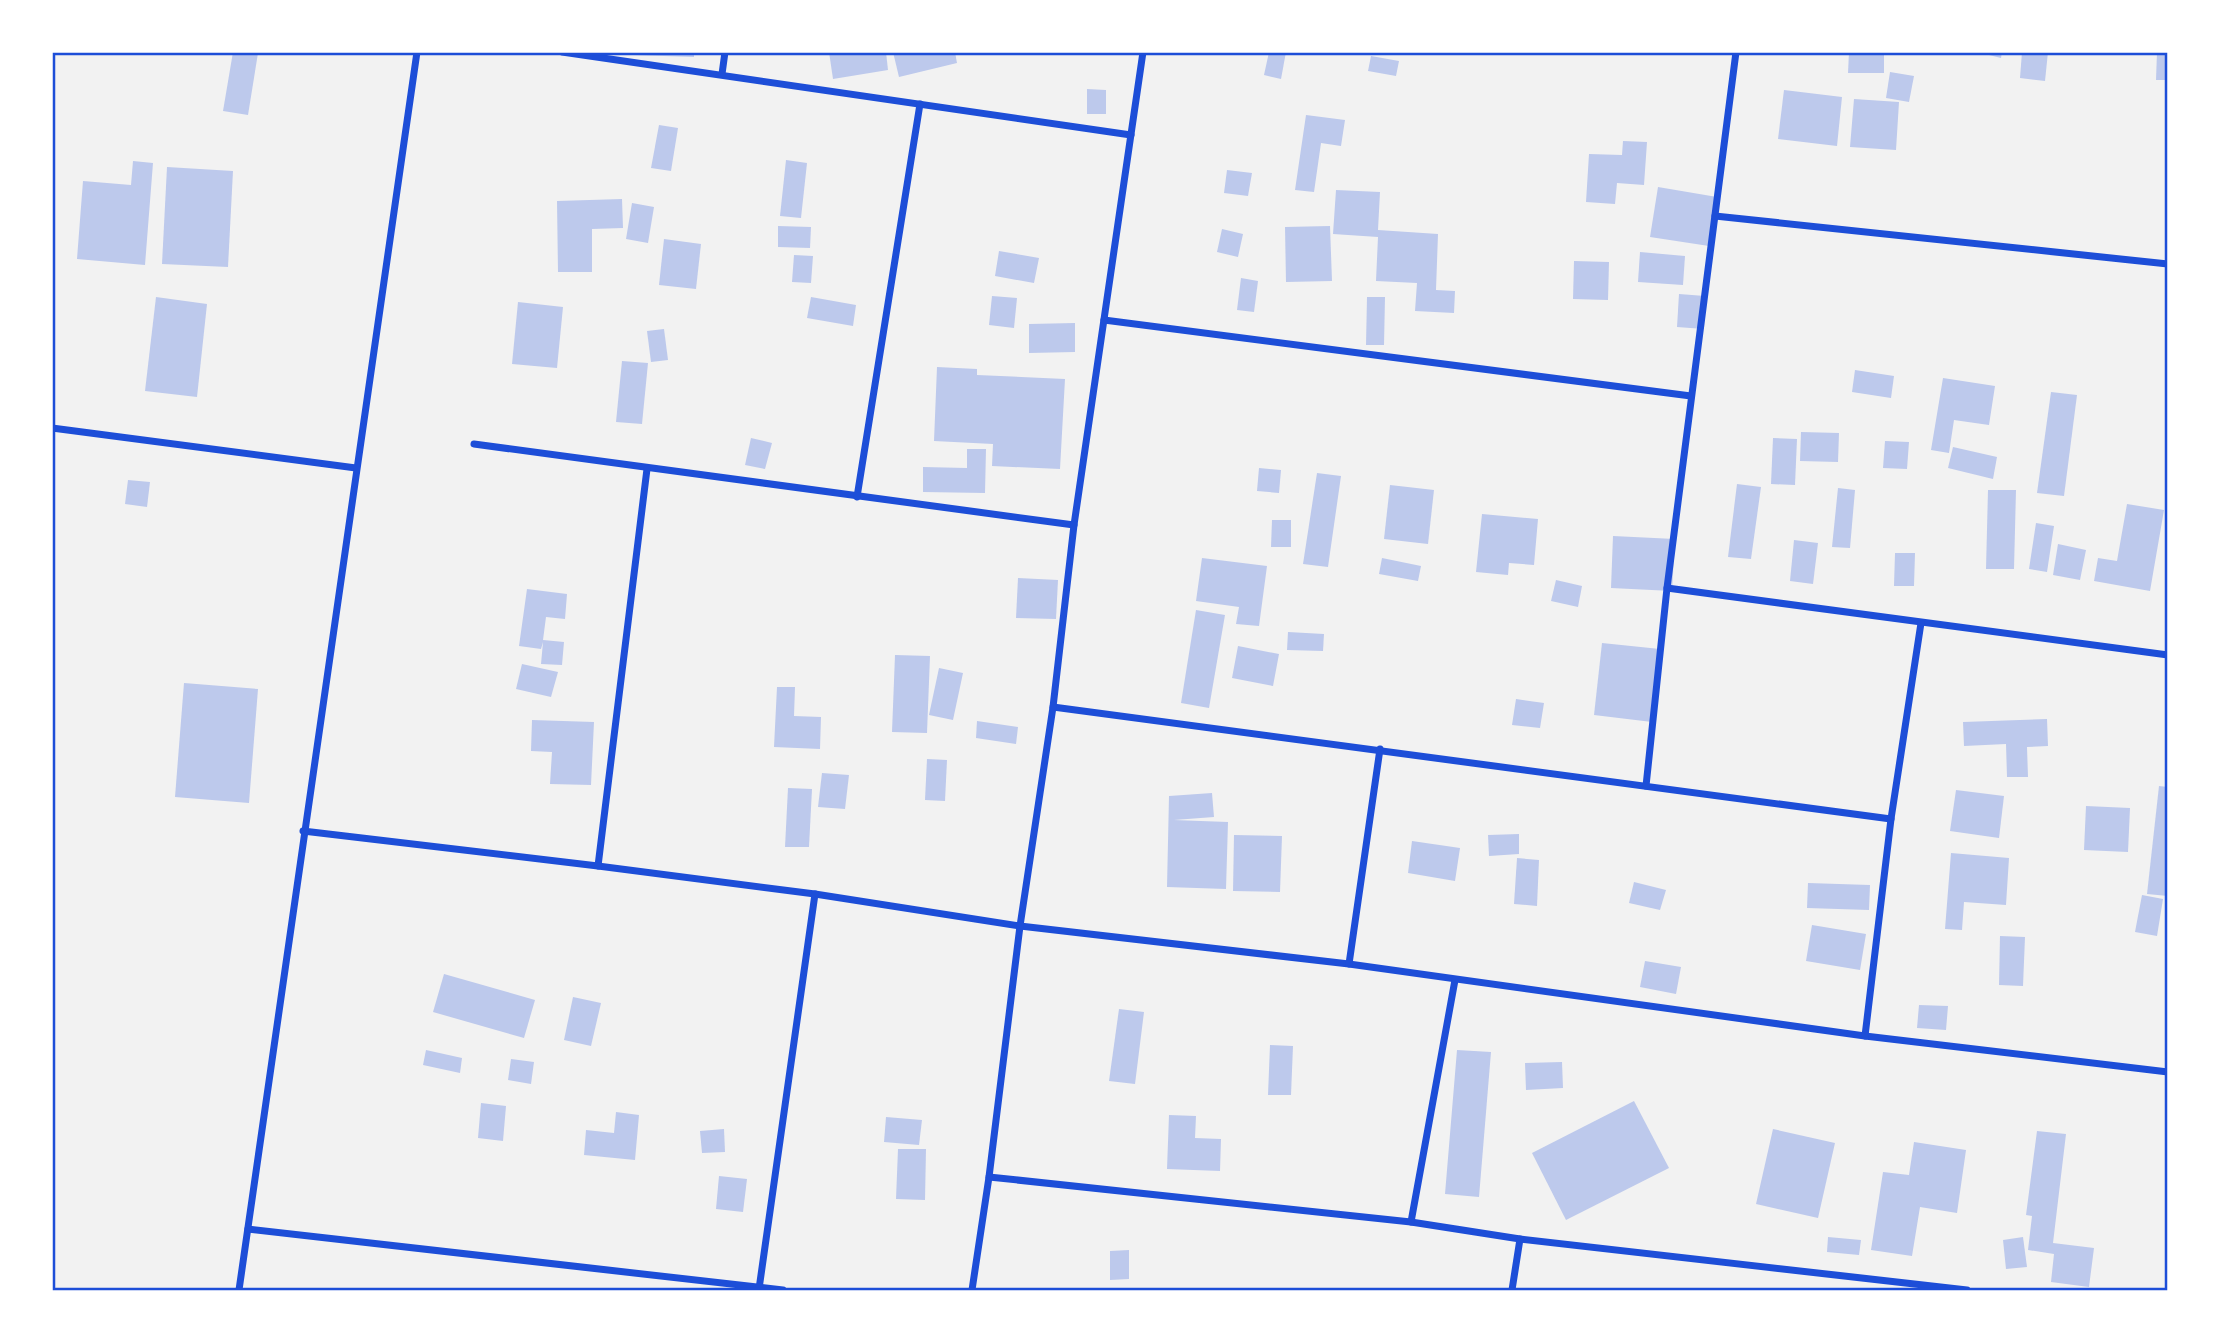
<svg xmlns="http://www.w3.org/2000/svg" width="2220" height="1343" font-family="'Fira Sans',sans-serif">
	<rect width="100%" height="100%" fill="#f2f2f2"/>
	<g fill="#bdc9ec">
		<polygon points="233,52 258,53 248,115 223,111"/>
		<polygon points="633,52 694,52 694,57 633,55"/>
		<polygon points="829,52 886,52 888,70 833,79"/>
		<polygon points="893,52 955,52 957,63 899,77"/>
		<polygon points="1269,52 1286,52 1281,79 1264,75"/>
		<polygon points="1849,52 1884,52 1884,73 1848,73"/>
		<polygon points="1977,52 2002,52 2001,58"/>
		<polygon points="2022,52 2048,52 2045,81 2020,78"/>
		<polygon points="2157,52 2168,52 2168,80 2156,80"/>
		<polygon points="1371,56 1399,61 1396,76 1368,71"/>
		<polygon points="1890,72 1914,76 1909,102 1886,98"/>
		<polygon points="1087,89 1106,90 1106,114 1087,114"/>
		<polygon points="1784,90 1842,97 1837,146 1778,139"/>
		<polygon points="1854,99 1899,102 1896,150 1850,147"/>
		<polygon points="1306,115 1345,120 1341,146 1321,143 1314,192 1295,190"/>
		<polygon points="659,125 678,128 671,171 651,168"/>
		<polygon points="1623,141 1647,142 1644,185 1617,183 1615,204 1586,202 1589,154 1622,155"/>
		<polygon points="786,160 807,163 801,218 780,216"/>
		<polygon points="133,161 153,163 145,265 77,259 83,181 131,185"/>
		<polygon points="167,167 233,171 228,267 162,264"/>
		<polygon points="1227,170 1252,173 1248,196 1224,193"/>
		<polygon points="1658,187 1717,197 1709,246 1650,237"/>
		<polygon points="1336,190 1380,192 1378,230 1438,234 1436,290 1455,291 1454,313 1415,311 1417,283 1376,281 1378,237 1333,234"/>
		<polygon points="622,199 623,228 592,229 592,272 558,272 557,201"/>
		<polygon points="632,203 654,207 648,243 626,239"/>
		<polygon points="778,226 811,227 810,248 778,247"/>
		<polygon points="1330,226 1332,281 1286,282 1285,227"/>
		<polygon points="1222,229 1243,234 1238,257 1217,252"/>
		<polygon points="664,239 701,244 696,289 659,285"/>
		<polygon points="999,251 1039,258 1034,283 995,276"/>
		<polygon points="1640,252 1685,256 1683,285 1638,282"/>
		<polygon points="794,255 813,256 811,283 792,282"/>
		<polygon points="1574,261 1609,262 1608,300 1573,299"/>
		<polygon points="1241,278 1258,281 1254,312 1237,310"/>
		<polygon points="1679,294 1705,296 1704,329 1677,327"/>
		<polygon points="992,296 1017,298 1014,328 989,325"/>
		<polygon points="156,297 207,304 197,397 145,391"/>
		<polygon points="811,297 856,305 853,326 807,318"/>
		<polygon points="1367,297 1385,297 1384,345 1366,345"/>
		<polygon points="518,302 563,307 557,368 512,364"/>
		<polygon points="1075,323 1075,352 1029,353 1029,324"/>
		<polygon points="664,329 668,360 651,362 647,331"/>
		<polygon points="622,361 648,363 642,424 616,422"/>
		<polygon points="937,367 977,369 977,375 1065,379 1060,469 992,466 993,444 934,441"/>
		<polygon points="1855,370 1894,376 1891,398 1852,392"/>
		<polygon points="1943,378 1995,386 1989,425 1954,420 1949,453 1931,450"/>
		<polygon points="2051,392 2077,395 2064,496 2037,493"/>
		<polygon points="1801,432 1839,433 1838,462 1800,461"/>
		<polygon points="751,438 772,443 765,469 745,465"/>
		<polygon points="1773,438 1797,439 1795,485 1771,484"/>
		<polygon points="1885,441 1909,442 1907,469 1883,468"/>
		<polygon points="1953,447 1997,457 1993,479 1948,468"/>
		<polygon points="967,449 986,449 985,493 923,492 923,467 967,468"/>
		<polygon points="1259,468 1281,470 1279,493 1257,491"/>
		<polygon points="1317,473 1341,476 1328,567 1303,564"/>
		<polygon points="128,480 150,482 147,507 125,504"/>
		<polygon points="1737,484 1761,487 1751,559 1728,557"/>
		<polygon points="1390,485 1434,490 1428,544 1384,539"/>
		<polygon points="1838,488 1855,490 1850,548 1832,547"/>
		<polygon points="1988,490 2016,490 2014,569 1986,569"/>
		<polygon points="2127,504 2164,510 2150,591 2094,581 2098,558 2117,561"/>
		<polygon points="1482,514 1538,519 1534,565 1509,563 1508,575 1476,572"/>
		<polygon points="1272,520 1291,520 1291,547 1271,547"/>
		<polygon points="2036,523 2054,526 2047,572 2029,569"/>
		<polygon points="1613,536 1675,539 1672,591 1611,588"/>
		<polygon points="1794,540 1818,543 1813,584 1790,581"/>
		<polygon points="2058,544 2086,550 2080,580 2053,575"/>
		<polygon points="1895,553 1915,553 1914,586 1894,586"/>
		<polygon points="1202,558 1267,566 1259,626 1236,624 1239,607 1196,601"/>
		<polygon points="1382,558 1421,566 1418,581 1379,574"/>
		<polygon points="1018,578 1058,580 1056,619 1016,618"/>
		<polygon points="1556,580 1582,586 1578,607 1551,601"/>
		<polygon points="527,589 567,594 565,619 546,617 543,640 564,642 562,665 541,664 543,642 541,649 519,646"/>
		<polygon points="1196,610 1225,615 1209,708 1181,703"/>
		<polygon points="1288,632 1324,634 1323,651 1287,650"/>
		<polygon points="1602,643 1660,649 1652,722 1594,715"/>
		<polygon points="1238,646 1279,654 1273,686 1232,678"/>
		<polygon points="895,655 930,656 927,733 892,732"/>
		<polygon points="522,664 558,672 551,697 516,689"/>
		<polygon points="939,668 963,673 953,720 929,715"/>
		<polygon points="184,683 258,689 249,803 175,797"/>
		<polygon points="777,687 795,687 794,716 821,717 820,749 774,747"/>
		<polygon points="1516,699 1544,703 1540,728 1512,725"/>
		<polygon points="2047,719 2048,746 2027,747 2028,777 2007,777 2006,744 1964,746 1963,722"/>
		<polygon points="532,720 594,722 591,785 550,784 552,752 531,751"/>
		<polygon points="977,721 1018,727 1016,744 976,738"/>
		<polygon points="927,759 947,760 945,801 925,800"/>
		<polygon points="822,773 849,775 845,809 818,807"/>
		<polygon points="2159,786 2168,787 2168,896 2147,894"/>
		<polygon points="788,788 812,789 809,847 785,847"/>
		<polygon points="1956,790 2004,796 1999,838 1950,831"/>
		<polygon points="1212,793 1214,817 1174,820 1228,822 1226,889 1167,887 1169,796"/>
		<polygon points="2086,806 2130,808 2128,852 2084,850"/>
		<polygon points="1519,834 1519,854 1489,856 1488,835"/>
		<polygon points="1234,835 1282,836 1280,892 1233,891"/>
		<polygon points="1412,841 1460,848 1455,881 1408,873"/>
		<polygon points="1951,853 2009,858 2006,905 1964,902 1962,930 1945,929"/>
		<polygon points="1517,858 1539,860 1537,906 1514,904"/>
		<polygon points="1634,882 1666,890 1660,910 1629,903"/>
		<polygon points="1808,883 1870,885 1869,910 1807,908"/>
		<polygon points="2142,895 2163,899 2157,936 2135,932"/>
		<polygon points="1812,925 1866,934 1860,970 1806,961"/>
		<polygon points="2000,936 2025,937 2023,986 1999,985"/>
		<polygon points="1645,961 1681,967 1676,994 1640,987"/>
		<polygon points="444,974 535,1000 524,1038 433,1012"/>
		<polygon points="573,997 601,1003 591,1046 564,1040"/>
		<polygon points="1919,1005 1948,1006 1946,1030 1917,1028"/>
		<polygon points="1119,1009 1144,1012 1135,1084 1109,1081"/>
		<polygon points="1270,1045 1293,1046 1291,1095 1268,1095"/>
		<polygon points="426,1050 462,1058 460,1073 423,1065"/>
		<polygon points="1457,1050 1491,1052 1479,1197 1445,1194"/>
		<polygon points="511,1059 534,1062 531,1084 508,1080"/>
		<polygon points="1562,1062 1563,1088 1526,1090 1525,1063"/>
		<polygon points="1634,1101 1669,1168 1566,1220 1532,1153"/>
		<polygon points="481,1103 506,1106 503,1141 478,1138"/>
		<polygon points="616,1112 639,1115 635,1160 584,1155 586,1130 614,1133"/>
		<polygon points="1169,1115 1196,1116 1195,1138 1221,1139 1220,1171 1167,1169"/>
		<polygon points="886,1117 922,1120 919,1145 884,1142"/>
		<polygon points="724,1129 725,1152 702,1153 700,1131"/>
		<polygon points="1773,1129 1835,1143 1818,1218 1756,1204"/>
		<polygon points="2037,1131 2066,1134 2053,1243 2094,1248 2089,1287 2051,1282 2054,1254 2028,1250 2032,1216 2026,1215"/>
		<polygon points="1914,1142 1966,1150 1957,1213 1920,1207 1912,1256 1871,1250 1883,1172 1909,1175"/>
		<polygon points="898,1149 926,1149 925,1200 896,1199"/>
		<polygon points="719,1176 747,1179 743,1212 716,1209"/>
		<polygon points="1828,1237 1861,1240 1859,1255 1827,1252"/>
		<polygon points="2023,1237 2027,1267 2006,1269 2003,1240"/>
		<polygon points="1129,1250 1129,1279 1110,1280 1110,1251"/>
	</g>
	<g fill="none" stroke-linecap="round" stroke-linejoin="round">
		<g stroke="#1d4ed8" stroke-width="7">
			<polyline points="562,52 1131,135"/>
			<polyline points="722,74 725,52"/>
			<polyline points="1715,216 2168,264"/>
			<polyline points="1104,320 1691,396"/>
			<polyline points="52,428 356,468"/>
			<polyline points="474,444 1074,525"/>
			<polyline points="857,497 920,104"/>
			<polyline points="1667,588 2168,655"/>
			<polyline points="1053,707 1891,819"/>
			<polyline points="1646,786 1667,588 1736,52"/>
			<polyline points="303,831 598,866 815,894 1020,926 1349,964 1865,1036 2168,1072"/>
			<polyline points="598,866 647,469"/>
			<polyline points="1349,964 1380,749"/>
			<polyline points="1865,1036 1891,819 1921,623"/>
			<polyline points="989,1177 1411,1222 1520,1239 1967,1290"/>
			<polyline points="1411,1222 1455,980"/>
			<polyline points="248,1229 783,1290"/>
			<polyline points="759,1289 815,894"/>
			<polyline points="239,1290 417,52"/>
			<polyline points="972,1290 989,1177 1020,926 1053,707 1074,525 1143,52"/>
			<polyline points="1512,1290 1520,1239"/>
		</g>
	</g>
	<rect width="2220" height="1343" fill="none" stroke="#ffffff" stroke-width="108"/>
	<rect x="54" y="54" width="2112" height="1235" fill="none" stroke="#1d4ed8" stroke-width="2.5"/>
</svg>
